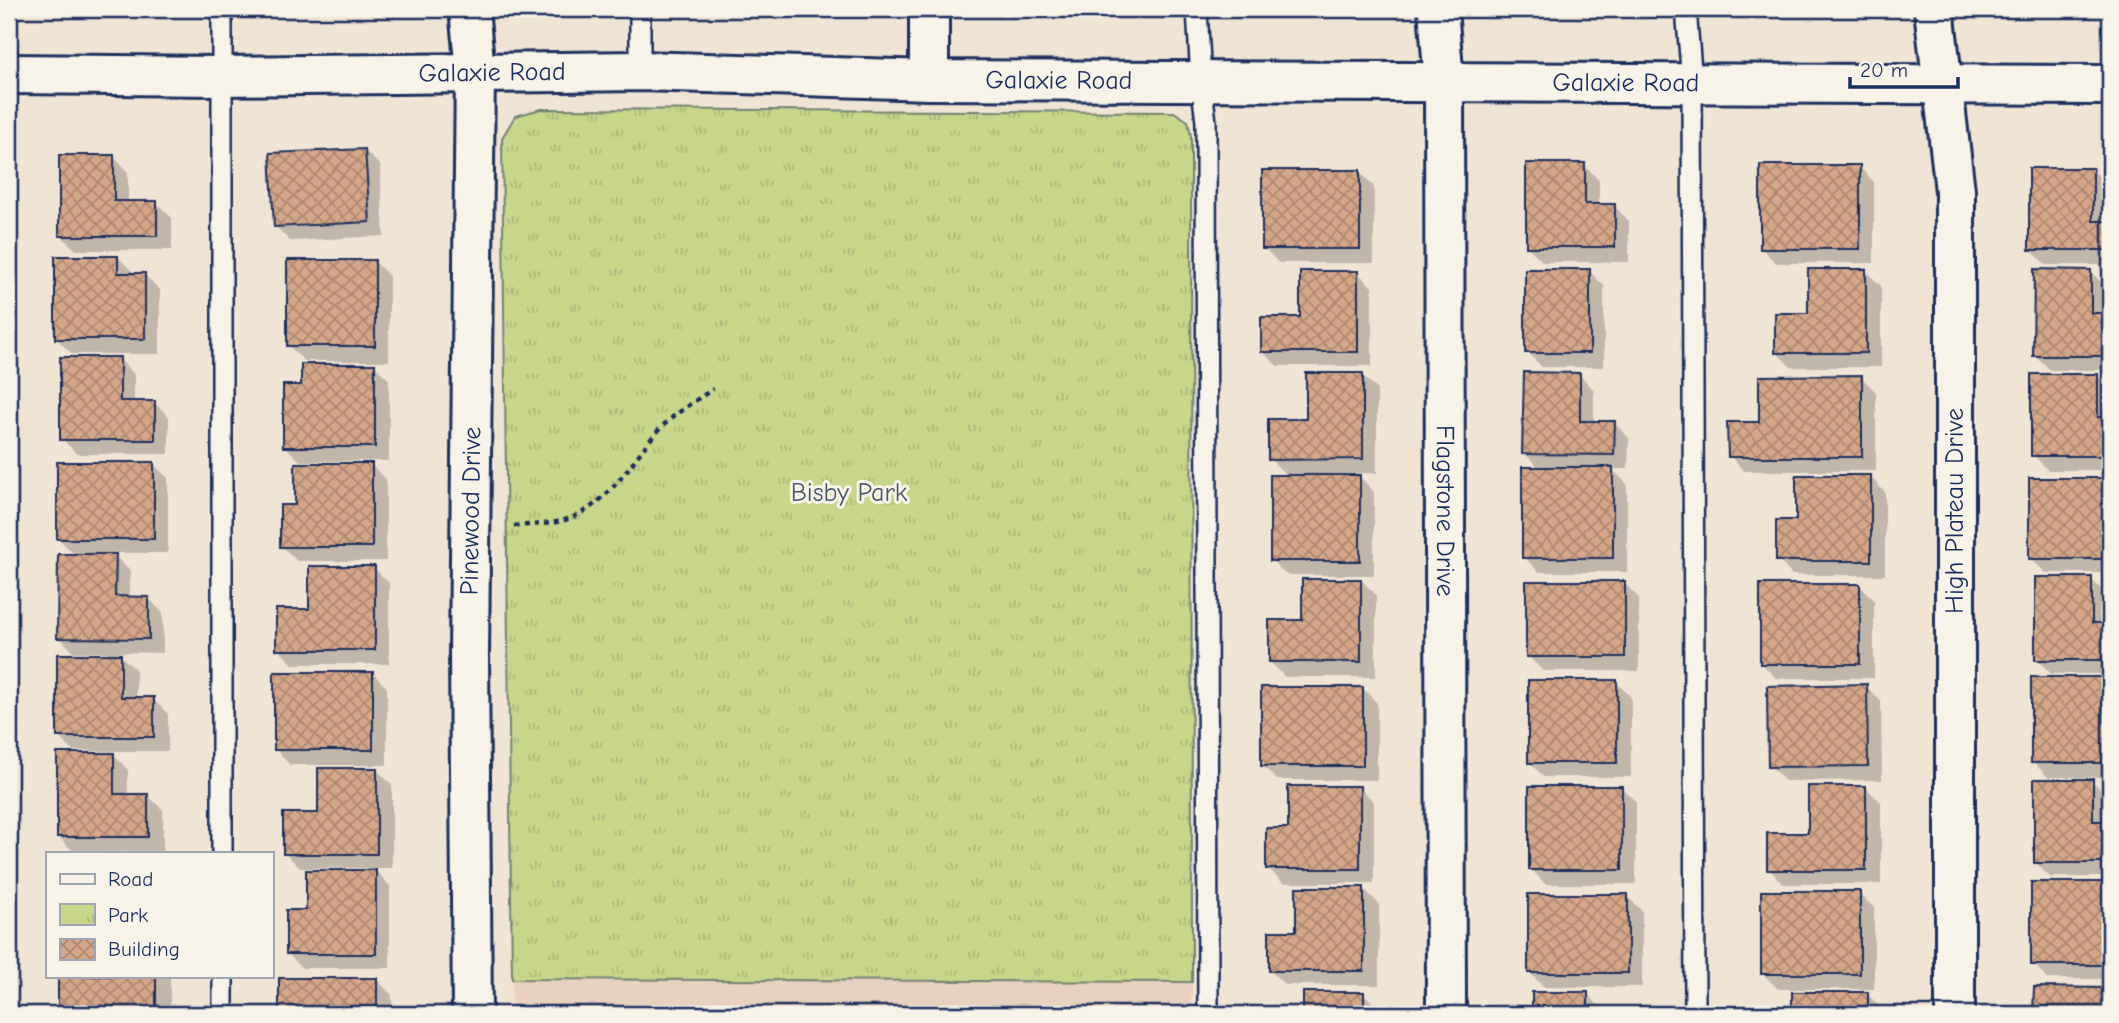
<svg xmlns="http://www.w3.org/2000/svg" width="2119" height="1023" font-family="'Comic Neue',sans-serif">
	<defs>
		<pattern id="park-tufts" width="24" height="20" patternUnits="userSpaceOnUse" patternTransform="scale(1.75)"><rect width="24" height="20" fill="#c8d68a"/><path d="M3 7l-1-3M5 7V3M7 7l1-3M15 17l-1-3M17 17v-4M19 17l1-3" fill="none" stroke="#abb87a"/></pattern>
		<pattern id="building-cross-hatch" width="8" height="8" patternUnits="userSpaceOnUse" patternTransform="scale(1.75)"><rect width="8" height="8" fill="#d5a687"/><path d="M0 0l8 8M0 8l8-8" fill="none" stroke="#ac8872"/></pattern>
	</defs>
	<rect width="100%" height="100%" fill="#f0e4d5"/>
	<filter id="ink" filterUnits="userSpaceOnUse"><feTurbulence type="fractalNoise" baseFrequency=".0143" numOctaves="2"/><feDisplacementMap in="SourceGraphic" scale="14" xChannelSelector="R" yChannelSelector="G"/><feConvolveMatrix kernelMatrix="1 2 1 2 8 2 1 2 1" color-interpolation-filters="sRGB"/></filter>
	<g filter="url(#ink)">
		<polygon fill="#e8d1be" points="512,979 1192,982 1191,1014 512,1014"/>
		<polygon fill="url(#park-tufts)" stroke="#728274" stroke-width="2" points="541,109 1174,112 1188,121 1191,136 1192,982 512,979 502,138 515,116"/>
		<g fill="#0003">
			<polygon points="2029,9 2108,9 2035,15"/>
			<polygon points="365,151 380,165 384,236 290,241 275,226"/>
			<polygon points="114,157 128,172 128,203 157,203 172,218 172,250 76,250 61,236"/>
			<polygon points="1584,165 1599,180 1599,206 1614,206 1629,221 1629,262 1543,262 1528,247"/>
			<polygon points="1859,167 1874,182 1874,263 1776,263 1761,248"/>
			<polygon points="2092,169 2107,184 2110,265 2046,265 2031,250"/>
			<polygon points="1360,172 1374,187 1374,263 1279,263 1264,248"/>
			<polygon points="118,257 133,272 133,275 145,275 160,290 160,354 72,354 57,339"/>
			<polygon points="374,261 389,276 389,361 304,361 289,346"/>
			<polygon points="1589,271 1604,286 1604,367 1542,367 1527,352"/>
			<polygon points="1866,271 1881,286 1881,367 1791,367 1776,352 1810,314"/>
			<polygon points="2090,271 2105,286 2105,315 2110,315 2110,370 2050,370 2035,355"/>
			<polygon points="1357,272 1372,287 1372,366 1277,366 1262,351"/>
			<polygon points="119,359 134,374 134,402 154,402 169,417 169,454 77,454 62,439"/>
			<polygon points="374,365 389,380 389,461 300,461 285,446 302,387"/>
			<polygon points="1362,375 1377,389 1377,473 1317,474 1317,477 1360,477 1374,492 1374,575 1286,575 1271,560 1288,477 1270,459 1307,421"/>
			<polygon points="1580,375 1594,390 1594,423 1614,423 1629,438 1628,469 1612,469 1627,484 1627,572 1539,572 1524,557 1540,469 1524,453"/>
			<polygon points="2098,376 2110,388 2110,470 2048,470 2033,455"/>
			<polygon points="1861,377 1876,392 1876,471 1744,471 1730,456 1761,424"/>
			<polygon points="153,464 168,478 168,553 112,553 130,571 130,598 148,598 163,613 163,653 117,652 136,670 136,699 153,699 168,714 168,751 73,751 58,736 108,652 74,652 59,637 76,556 58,538"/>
			<polygon points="371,465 386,479 386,561 297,561 282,546"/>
			<polygon points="1870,477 1885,492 1885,575 1792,575 1778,560 1798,522"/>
			<polygon points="2031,480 2110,480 2110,573 2046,573 2031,559"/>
			<polygon points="374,568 389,583 389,664 293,664 278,649 310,611"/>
			<polygon points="2091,579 2106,594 2106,625 2110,625 2110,674 2051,674 2037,659"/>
			<polygon points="1361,580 1376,595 1376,677 1285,677 1270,662 1304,622"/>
			<polygon points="1624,583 1639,598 1639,671 1543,671 1528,656"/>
			<polygon points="1859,585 1874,600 1874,678 1776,678 1761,663"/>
			<polygon points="373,673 387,688 387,765 290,765 276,750"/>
			<polygon points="2103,679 2110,686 2110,777 2048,777 2033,762"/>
			<polygon points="1616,682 1631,697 1631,777 1544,777 1529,762"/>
			<polygon points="1866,686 1881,701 1882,780 1785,781 1770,766"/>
			<polygon points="1363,688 1377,703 1377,780 1277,780 1262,765"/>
			<polygon points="114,755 128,770 128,796 148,796 163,810 163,851 75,853 58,837"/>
			<polygon points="377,770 392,785 392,868 300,868 285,853 320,814"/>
			<polygon points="2092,781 2107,796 2107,823 2110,823 2110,877 2050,877 2035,862"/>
			<polygon points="1360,788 1374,802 1374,883 1283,883 1268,868 1289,830"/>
			<polygon points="1622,788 1636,802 1636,884 1545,884 1531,869"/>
			<polygon points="1866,788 1881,802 1881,884 1783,884 1769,869"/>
			<polygon points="376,871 390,886 390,968 302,968 287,953 308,912"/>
			<polygon points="2109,884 2110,979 2048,979 2033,964"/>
			<polygon points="1364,889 1379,904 1379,985 1285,985 1270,971 1297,933"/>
			<polygon points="1859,893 1874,908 1874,989 1778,989 1763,974"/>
			<polygon points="1627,896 1642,911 1642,987 1544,987 1529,972"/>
			<rect x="60" y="976" width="110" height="38"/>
			<polygon points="281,980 377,980 392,995 392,1014 281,1014"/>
			<polygon points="2035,989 2110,990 2110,1014 2035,1014"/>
			<polygon points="1304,994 1364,994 1379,1009 1379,1014 1304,1014"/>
			<polygon points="1534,994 1587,994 1602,1009 1602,1014 1534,1014"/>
			<polygon points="1794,994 1867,994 1882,1009 1882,1014 1794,1014"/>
		</g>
		<g fill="url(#building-cross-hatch)" stroke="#1b2f5e" stroke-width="2">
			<polygon points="365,149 370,222 274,227 270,153"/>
			<polygon points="59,155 114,155 114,201 157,201 157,236 59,236"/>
			<polygon points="1526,163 1585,163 1585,204 1615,204 1615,247 1526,247"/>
			<rect x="1760" y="165" width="100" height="84"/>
			<polygon points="2029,168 2093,168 2093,221 2110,221 2110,250 2029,250"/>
			<rect x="1262" y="170" width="98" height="79"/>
			<polygon points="55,256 118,256 118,273 145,273 145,339 55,339"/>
			<rect x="287" y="260" width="88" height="86"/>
			<rect x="1525" y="269" width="65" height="84"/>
			<polygon points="1808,269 1866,269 1866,353 1775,353 1775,313 1808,313"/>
			<polygon points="2034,269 2091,270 2091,313 2110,313 2110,356 2033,356"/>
			<polygon points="1300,271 1358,271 1358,352 1261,352 1261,317 1300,317"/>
			<polygon points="60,357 120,357 120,401 155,401 155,440 60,440"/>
			<polygon points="301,364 375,364 375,447 283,447 283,385 301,385"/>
			<polygon points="1524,372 1580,373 1580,421 1615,421 1614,455 1522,454"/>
			<polygon points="1306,373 1363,373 1363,459 1268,460 1268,419 1306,419"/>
			<polygon points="2031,374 2098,374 2098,417 2110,417 2110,456 2031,456"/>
			<polygon points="1862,375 1862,457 1728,457 1727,422 1759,422 1759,376"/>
			<rect x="57" y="462" width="97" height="77"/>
			<polygon points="295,463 372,463 372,547 280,547 280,505 295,505"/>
			<rect x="1522" y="467" width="91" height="91"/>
			<rect x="1270" y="475" width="90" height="86"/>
			<polygon points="1796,475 1871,475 1871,561 1776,561 1776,520 1796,520"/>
			<rect x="2029" y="478" width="81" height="81"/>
			<polygon points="58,554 116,554 115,596 149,597 149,639 57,638"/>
			<polygon points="309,566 375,566 375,650 276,650 276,609 309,609"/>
			<polygon points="2035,577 2092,577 2092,623 2110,623 2110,660 2035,660"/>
			<polygon points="1302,579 1361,579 1361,662 1269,662 1269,620 1302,620"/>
			<rect x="1526" y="581" width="99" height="76"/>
			<rect x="1760" y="584" width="100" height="80"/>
			<polygon points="57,654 121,654 121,697 154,697 154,737 57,737"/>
			<rect x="274" y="672" width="99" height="78"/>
			<polygon points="2031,677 2104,677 2104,722 2110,722 2110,763 2031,763"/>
			<rect x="1528" y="680" width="89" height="83"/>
			<polygon points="1867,684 1868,766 1768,767 1767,686"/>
			<rect x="1261" y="687" width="102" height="79"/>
			<polygon points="57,753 114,753 114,794 148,794 148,837 57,837"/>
			<polygon points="318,768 377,768 377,854 283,854 283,813 318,813"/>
			<polygon points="2034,779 2093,779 2093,821 2110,821 2110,863 2034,863"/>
			<polygon points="1288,786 1360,786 1360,869 1266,869 1266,828 1288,828"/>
			<rect x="1529" y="786" width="93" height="84"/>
			<polygon points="1808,786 1866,786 1866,870 1767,870 1767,833 1808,833"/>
			<polygon points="306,870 376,870 376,954 286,954 286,910 306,910"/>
			<polygon points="2031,882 2109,882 2110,965 2031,965"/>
			<polygon points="1296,887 1364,887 1364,971 1269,971 1269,931 1296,931"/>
			<rect x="1761" y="891" width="99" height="83"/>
			<rect x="1528" y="894" width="100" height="79"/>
			<rect x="58" y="976" width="98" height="38"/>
			<rect x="279" y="978" width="98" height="36"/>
			<polygon points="2034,987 2110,988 2110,1014 2033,1014"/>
			<rect x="1303" y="992" width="61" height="22"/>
			<rect x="1532" y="992" width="56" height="22"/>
			<rect x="1792" y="992" width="76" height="22"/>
		</g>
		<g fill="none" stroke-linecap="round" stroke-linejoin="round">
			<defs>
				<g id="lane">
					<polyline points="222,9 222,853"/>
					<polyline points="1197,9 1201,80 1206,122 1208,1014"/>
					<polyline points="1686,9 1692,82 1695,1014"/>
					<polyline points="640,71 640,9"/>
					<polyline points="223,976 223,1014"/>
				</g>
				<g id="street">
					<polyline points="469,9 475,71 469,655 472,1014"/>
					<path id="s1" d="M 1438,9 L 1444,82 L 1446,1014"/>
					<polyline points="1934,9 1955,191 1955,1014"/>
					<polyline points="929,80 929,9"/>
				</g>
				<g id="secondary">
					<path id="s2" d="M 9,74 L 220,76 L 640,71 L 929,80 L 2110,85"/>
				</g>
			</defs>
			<use href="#lane" stroke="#1b2f5e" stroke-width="24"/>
			<use href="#street" stroke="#1b2f5e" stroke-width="44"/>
			<use href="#secondary" stroke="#1b2f5e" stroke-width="44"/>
			<path stroke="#1b2f5e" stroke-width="4.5" stroke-dasharray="5 5" stroke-linecap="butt" d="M 514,526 C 537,524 562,525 583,512 C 616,493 632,460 656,433 C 672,415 693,402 713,389"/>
			<use href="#lane" stroke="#f7f3e8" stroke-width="19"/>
			<use href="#street" stroke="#f7f3e8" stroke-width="38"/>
			<use href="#secondary" stroke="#f7f3e8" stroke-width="38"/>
		</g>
	</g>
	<g text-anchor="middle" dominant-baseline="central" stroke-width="6" stroke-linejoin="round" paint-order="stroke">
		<g font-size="26" fill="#1b2f5e" stroke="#f7f3e8">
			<text stroke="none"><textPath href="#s2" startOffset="483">Galaxie Road</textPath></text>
			<text stroke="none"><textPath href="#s2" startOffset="1050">Galaxie Road</textPath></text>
			<text stroke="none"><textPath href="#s2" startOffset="1617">Galaxie Road</textPath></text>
			<text transform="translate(471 511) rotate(-89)">Pinewood Drive</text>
			<text stroke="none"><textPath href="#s1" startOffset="502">Flagstone Drive</textPath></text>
			<text transform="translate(1955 511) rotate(-90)">High Plateau Drive</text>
		</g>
		<g font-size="26" fill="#465969" stroke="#f7f3e8">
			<text x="849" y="493">Bisby Park</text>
		</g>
	</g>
	<rect width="2119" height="1023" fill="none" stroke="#f7f3e8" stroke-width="35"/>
	<rect x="18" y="18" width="2084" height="988" fill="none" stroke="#1b2f5e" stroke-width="2.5" filter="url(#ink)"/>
	<rect x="46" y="852" width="228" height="126" fill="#f7f3e8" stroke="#9fa5b1" stroke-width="2"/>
	<rect x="60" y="874" width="35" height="10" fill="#f7f3e8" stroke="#9fa5b1" stroke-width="2"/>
	<text x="108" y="886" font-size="21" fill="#1b2f5e">Road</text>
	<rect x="60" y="904" width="35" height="21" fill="url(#park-tufts)" stroke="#9fa5b1" stroke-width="2"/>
	<text x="108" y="922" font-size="21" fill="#1b2f5e">Park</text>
	<rect x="60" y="939" width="35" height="21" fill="url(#building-cross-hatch)" stroke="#9fa5b1" stroke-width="2"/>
	<text x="108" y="956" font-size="21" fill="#1b2f5e">Building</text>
	<path d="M1850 77v10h108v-10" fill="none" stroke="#1b2f5e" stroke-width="3.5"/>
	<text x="1860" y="77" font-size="21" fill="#1b2f5e" stroke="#f7f3e8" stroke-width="5" paint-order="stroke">20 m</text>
</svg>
